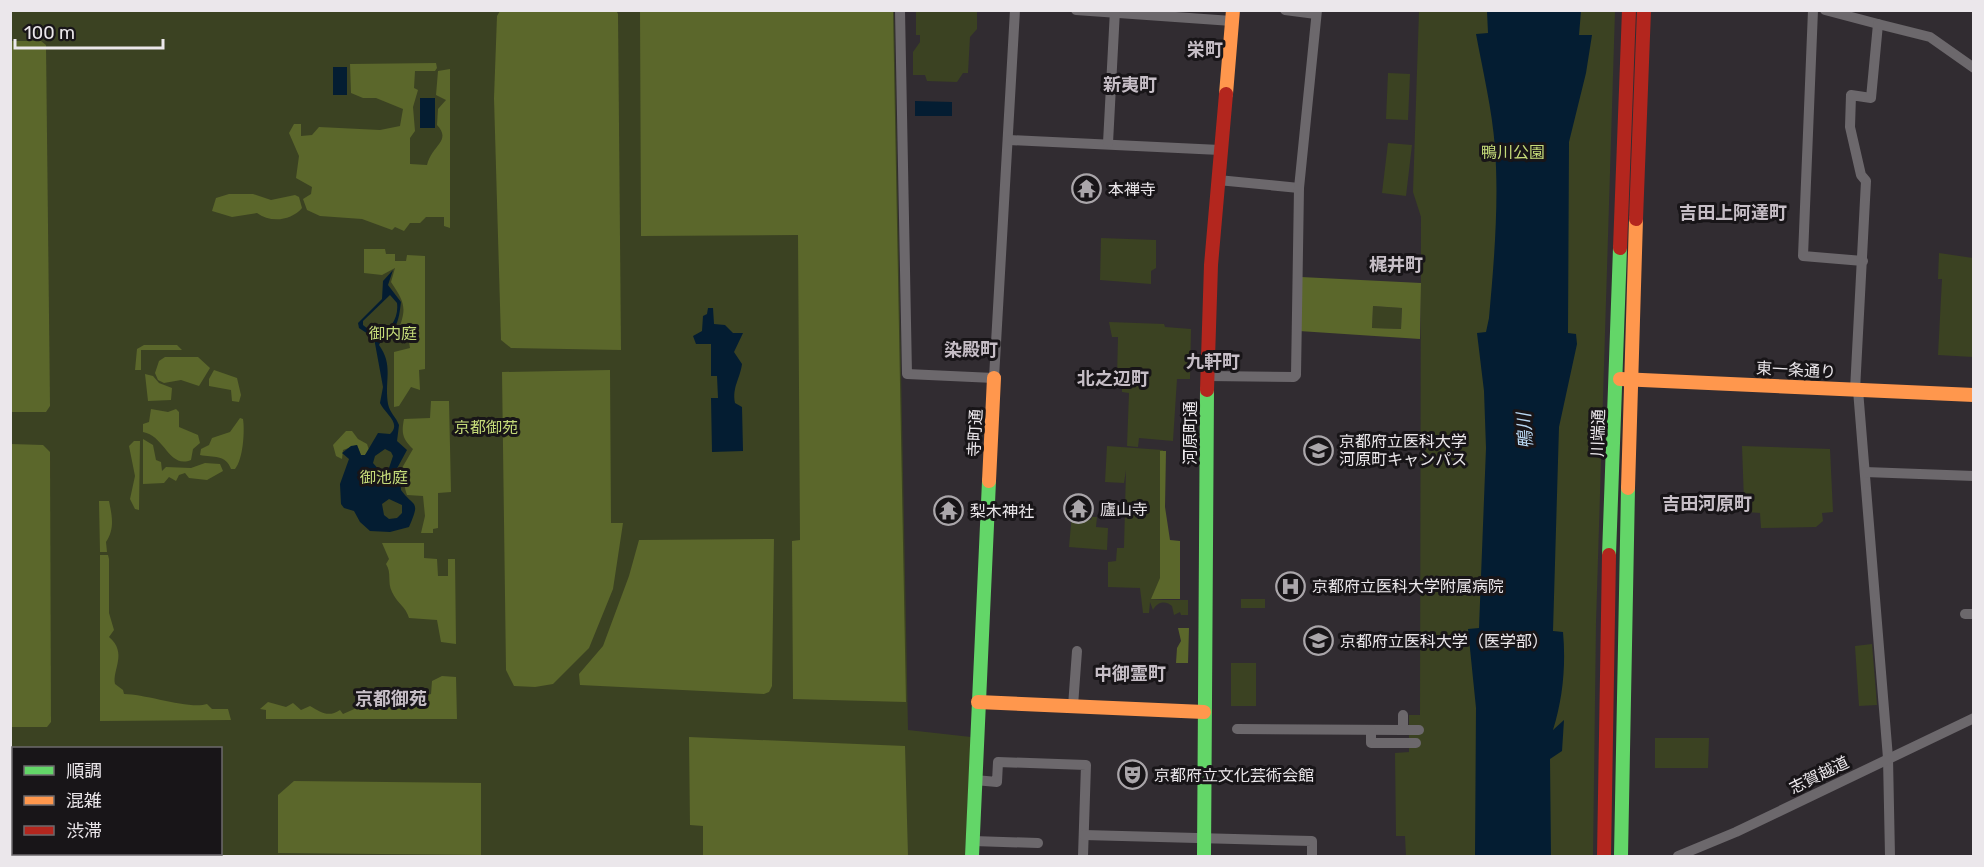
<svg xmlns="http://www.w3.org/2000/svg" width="1984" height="867" font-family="Rubik,'Noto Sans JP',sans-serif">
	<rect width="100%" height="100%" fill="#312c31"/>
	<g fill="#3b4222" fill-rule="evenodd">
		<path d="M 10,11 L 894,11 L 908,730 L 971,737 L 965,856 L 11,856 ZM 14,748 L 220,748 L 220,854 L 14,854 Z"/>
		<polygon points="977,11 977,29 970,37 968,73 963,73 957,82 927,81 925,75 913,75 913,52 920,42 920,35 916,35 916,12"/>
		<polygon points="1419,11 1615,11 1596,623 1593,856 1406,856 1405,836 1396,836 1395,753 1409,752 1409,715 1420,715 1421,217 1413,192"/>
		<polygon points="1388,73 1410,74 1408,120 1386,119"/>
		<polygon points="1388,143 1412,145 1406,196 1382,193"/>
		<polygon points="1101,238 1156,240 1156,268 1151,271 1151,284 1100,280"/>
		<polygon points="1939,253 1973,258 1973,357 1938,355 1942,279 1938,279"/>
		<polygon points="1373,306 1402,308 1401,329 1372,328"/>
		<polygon points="1109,322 1164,324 1165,327 1191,329 1190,379 1177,379 1173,441 1139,438 1138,447 1127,446 1129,393 1122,392 1122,378 1117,377 1118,337 1112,337"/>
		<path d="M 1107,446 L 1163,450 L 1164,599 L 1150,600 L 1188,600 L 1188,615 L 1181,615 L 1180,612 L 1174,615 L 1172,606 C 1165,600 1157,602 1153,610 L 1150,602 L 1149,613 L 1143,613 L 1140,588 L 1108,587 L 1108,562 L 1116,561 L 1117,548 L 1124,548 L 1126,470 L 1124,483 L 1105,482 Z"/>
		<polygon points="1742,446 1830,449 1833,512 1822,513 1823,521 1816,527 1761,528 1760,513 1747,512 1746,501 1744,501"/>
		<polygon points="1072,514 1078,514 1078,519 1091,520 1092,517 1097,517 1096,527 1108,528 1107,550 1069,547"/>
		<rect x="1241" y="599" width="24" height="9"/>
		<polygon points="1872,644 1877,705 1859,706 1855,646"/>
		<rect x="1231" y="663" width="25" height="43"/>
		<polygon points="1655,738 1709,738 1708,768 1655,768"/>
	</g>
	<g fill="#5b672b" fill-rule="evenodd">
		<polygon points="500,11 616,10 618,14 621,350 511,348 501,340 494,98 497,16"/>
		<polygon points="640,11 893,11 906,702 793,699 792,541 800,540 798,235 641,236"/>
		<polygon points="11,41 41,41 46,45 50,406 46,412 11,412"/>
		<path d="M 436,63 L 437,68 L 435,71 L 415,71 L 414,88 L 418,90 L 413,107 L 415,131 L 410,138 L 410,164 L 427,165 C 432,145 452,141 437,125 L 438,109 L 446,100 L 436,95 L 438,71 L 450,69 L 450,228 L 444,226 L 444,217 L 426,217 L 420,223 L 410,223 L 404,231 L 395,227 L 392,230 L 362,219 L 320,216 L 307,210 L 303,199 L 311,194 L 312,187 L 296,178 L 299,156 L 289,133 L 294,124 L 301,124 L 301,136 L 312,135 L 319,127 L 380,130 L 400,126 L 403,109 L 376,98 L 363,98 L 351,93 L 350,64 Z"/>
		<path d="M 229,194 L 253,194 L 271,200 L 295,195 L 299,197 L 302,208 C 291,221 270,223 257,213 L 232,217 L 212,211 L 216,198 Z"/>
		<path d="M 364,249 L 385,249 L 386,254 L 395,254 L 395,261 L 406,261 L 407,255 L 425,256 L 425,369 L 419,370 L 420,390 L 411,387 L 399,406 L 394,407 L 394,352 L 410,348 L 407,330 L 398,331 C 407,308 405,303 391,282 L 395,268 L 382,275 L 364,273 Z"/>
		<path d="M 1301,277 L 1421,283 L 1420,339 L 1299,331 ZM 1373,306 L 1402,308 L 1401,329 L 1372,328 Z"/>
		<polygon points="144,345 177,345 182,350 141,350 141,370 135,370 137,349"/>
		<polygon points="165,357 198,357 210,368 199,386 181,380 164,383 158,380 155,373 159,361"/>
		<polygon points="214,370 237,378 241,395 239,402 232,401 231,390 209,386 209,379"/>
		<polygon points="610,370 611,523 623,523 613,589 589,648 553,684 535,687 514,686 506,670 502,372"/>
		<polygon points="145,374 153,376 159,383 172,388 171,400 148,401"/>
		<path d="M 431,401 L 449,401 L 451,492 L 438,493 L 438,528 L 433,529 L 433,533 L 421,533 L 425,516 L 423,496 L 407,495 C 405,490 402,473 402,468 L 413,449 C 403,439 401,434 404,419 L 430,418 Z"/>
		<path d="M 151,409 L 168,412 L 176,409 L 179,412 L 179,427 L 198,435 L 200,443 L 193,449 L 191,460 C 169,469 165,436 143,432 L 143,424 L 149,422 Z"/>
		<path d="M 240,418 L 243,419 C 245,431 243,460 235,469 L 231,469 C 226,454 213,458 200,455 L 201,449 L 209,445 L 212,438 L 230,432 Z"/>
		<polygon points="346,431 352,431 358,439 367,444 369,450 365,455 361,455 357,445 343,450 342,459 336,456 333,445"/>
		<polygon points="143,439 153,445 156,460 161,462 162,471 166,467 191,468 205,463 220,464 223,471 207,480 189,478 185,473 179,475 176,481 169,477 164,483 143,484"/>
		<polygon points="134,441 140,441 139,510 135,509 130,499 135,476 129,446"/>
		<polygon points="11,444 43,445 50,452 51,722 47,727 11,727"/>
		<polygon points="1160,451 1166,451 1165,507 1170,540 1180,541 1180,599 1151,599 1160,578"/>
		<path d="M 99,501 L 109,501 C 112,516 115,528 106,542 L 107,552 L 100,552 Z"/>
		<polygon points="774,539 772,686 769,692 764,694 580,685 579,674 603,646 629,576 639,540"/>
		<path d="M 382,543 L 424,543 L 424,558 L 437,559 L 438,576 L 448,576 L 448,559 L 455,559 L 456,644 L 441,642 L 437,620 L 409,618 C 406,607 397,603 392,592 C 387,582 392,573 386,564 L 389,559 Z"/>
		<path d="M 100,555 L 108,555 L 109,559 L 109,613 L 114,630 L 109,637 C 128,653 112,670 115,684 L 123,690 L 124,694 C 146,694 190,710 207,704 L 212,709 L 228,709 L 231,720 L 100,721 Z"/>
		<polygon points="1178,628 1189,628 1188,663 1176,663 1177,648 1181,641"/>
		<path d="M 442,676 L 456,677 L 457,719 L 266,719 L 266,710 L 260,709 L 268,702 L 286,707 L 293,703 L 301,710 L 310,706 C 321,712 328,718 340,710 L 343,714 L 361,706 L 371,708 L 384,705 L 389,699 L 391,700 L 392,706 L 415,706 L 420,697 L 431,694 L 432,681 Z"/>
		<polygon points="689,737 905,746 908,856 703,856 703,826 690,825"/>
		<polygon points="11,764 14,764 14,854 54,854 54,856 11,856"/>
		<polygon points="294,781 481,783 481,855 278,853 278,795"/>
	</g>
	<g fill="#041d32" fill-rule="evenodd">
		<path d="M 1487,11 L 1581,11 L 1579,35 L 1592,35 L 1586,73 L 1569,142 L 1568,333 L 1576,334 L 1577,344 L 1559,427 L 1553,631 L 1563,632 C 1566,665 1563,698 1553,730 L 1564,720 L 1562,751 L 1550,759 L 1551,856 L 1475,856 L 1476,708 L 1468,629 L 1479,628 L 1486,448 L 1484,391 L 1477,333 L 1486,332 L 1489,318 C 1494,262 1499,204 1495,148 C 1492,109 1483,72 1476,34 L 1488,33 Z"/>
		<rect x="333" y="67" width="14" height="28"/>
		<rect x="420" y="98" width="15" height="30"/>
		<polygon points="915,101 952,102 952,116 915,116"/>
		<path d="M 393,270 L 388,285 L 401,302 C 400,310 399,320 395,327 C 390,334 383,336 379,345 C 394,366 384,380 388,404 C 390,413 396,417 399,425 L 397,441 L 407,450 L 394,474 L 400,478 L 401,490 C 414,508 421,499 409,527 L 390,532 L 370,531 L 360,522 L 354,511 L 344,508 L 341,504 L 340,484 L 349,459 L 342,453 L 351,446 L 357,445 L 361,455 L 365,455 L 378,433 L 390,434 C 402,423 385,414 380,403 L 383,387 L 374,338 L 359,328 L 358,323 L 382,299 L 383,281 ZM 390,295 L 397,303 C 399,318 390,330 378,337 L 363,325 L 363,321 ZM 385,449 L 391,452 L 393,456 L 389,468 L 380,471 L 373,463 L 375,456 ZM 389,499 L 402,505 L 402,513 L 397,518 L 389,519 L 384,515 L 382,504 Z"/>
		<path d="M 708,308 L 713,308 L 714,324 L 725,325 L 733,333 L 743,333 L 734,352 L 742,364 C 740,379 732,387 735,403 L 742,407 L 743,451 L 712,452 L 711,398 L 718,398 L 717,376 L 711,376 L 711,344 L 696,344 L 693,336 L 702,331 L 703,316 L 707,314 Z"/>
	</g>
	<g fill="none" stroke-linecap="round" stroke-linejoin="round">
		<g stroke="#6c686c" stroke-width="10">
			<polyline points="900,10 907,374 994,378 1015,10"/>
			<polyline points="1076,10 1232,21"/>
			<polyline points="1285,10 1316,14"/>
			<polyline points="1813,10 1803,256 1863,261"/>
			<polyline points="1825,10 1878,24 1871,98 1851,95 1850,127 1861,175 1866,181 1855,390"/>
			<polyline points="1878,24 1930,37 1974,68"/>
			<polyline points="1009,140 1220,150"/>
			<polyline points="1108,143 1115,10"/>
			<polyline points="1218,180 1299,188"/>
			<polyline points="1207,376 1294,377 1296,375 1299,188 1317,10"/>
			<polyline points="1858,390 1888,758 1890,856"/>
			<polyline points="1865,472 1974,476"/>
			<polyline points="1965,614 1974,614"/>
			<polyline points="1073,706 1077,651"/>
			<polyline points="1237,729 1403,730 1403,715"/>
			<polyline points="1371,730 1371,743 1416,743"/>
			<polyline points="1403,730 1419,730"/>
			<polyline points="975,780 997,782 998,762 1086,765 1083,856"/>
			<polyline points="1084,835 1312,841 1312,856"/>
			<polyline points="973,841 1038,843"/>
			<polyline points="1678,856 1736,832 1974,718"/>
		</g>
		<g stroke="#63d668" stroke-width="14">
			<polyline points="1609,555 1620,248"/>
			<polyline points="972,856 989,481"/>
			<polyline points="1204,856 1207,390"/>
			<polyline points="1621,856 1628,488"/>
		</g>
		<g stroke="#ff974d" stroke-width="14">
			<polyline points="1226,94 1233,10"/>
			<polyline points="1620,379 1974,395"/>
			<polyline points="989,481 994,378"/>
			<polyline points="1628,488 1636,219"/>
			<polyline points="978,702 1204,712"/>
		</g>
		<g stroke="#b3261e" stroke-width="14">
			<polyline points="1636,219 1644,10"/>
			<polyline points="1620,248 1629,10"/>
			<polyline points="1207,390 1211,265 1226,94"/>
			<polyline points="1604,856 1609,555"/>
		</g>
	</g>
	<defs>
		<symbol id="temple-ring" viewBox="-11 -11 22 22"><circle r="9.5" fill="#181518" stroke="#aaa6aa" stroke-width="1.5"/><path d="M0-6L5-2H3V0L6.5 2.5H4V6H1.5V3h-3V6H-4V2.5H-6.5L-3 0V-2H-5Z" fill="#aaa6aa"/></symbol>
		<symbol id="university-ring" viewBox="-11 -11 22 22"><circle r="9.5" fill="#181518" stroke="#aaa6aa" stroke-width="1.5"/><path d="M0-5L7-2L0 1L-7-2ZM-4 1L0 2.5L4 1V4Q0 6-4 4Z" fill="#aaa6aa"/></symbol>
		<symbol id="hospital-ring" viewBox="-11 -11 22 22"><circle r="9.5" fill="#181518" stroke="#aaa6aa" stroke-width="1.5"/><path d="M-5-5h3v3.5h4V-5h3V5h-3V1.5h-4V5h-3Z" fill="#aaa6aa"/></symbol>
		<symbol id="theatre-ring" viewBox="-11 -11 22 22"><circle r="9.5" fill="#181518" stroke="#aaa6aa" stroke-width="1.5"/><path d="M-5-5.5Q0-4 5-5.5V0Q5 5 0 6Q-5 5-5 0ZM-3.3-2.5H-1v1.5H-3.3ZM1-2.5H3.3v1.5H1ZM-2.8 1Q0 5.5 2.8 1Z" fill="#aaa6aa"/></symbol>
	</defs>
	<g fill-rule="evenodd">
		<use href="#temple-ring" x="1070" y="172" width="33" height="33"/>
		<use href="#university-ring" x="1302" y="434" width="33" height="33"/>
		<use href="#temple-ring" x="1062" y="492" width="33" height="33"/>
		<use href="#temple-ring" x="932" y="494" width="33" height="33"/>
		<use href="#hospital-ring" x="1274" y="570" width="33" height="33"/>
		<use href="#university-ring" x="1302" y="624" width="33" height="33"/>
		<use href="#theatre-ring" x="1116" y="758" width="33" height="33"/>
	</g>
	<g text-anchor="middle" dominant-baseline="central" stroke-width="6" stroke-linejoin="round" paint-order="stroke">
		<g font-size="16" fill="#c5db79" stroke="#181518">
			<text x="1513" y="152">鴨川公園</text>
			<text x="393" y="333">御内庭</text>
			<text x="486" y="427">京都御苑</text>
			<text x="384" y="477">御池庭</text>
		</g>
		<g font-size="16" fill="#ebe7eb" stroke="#181518" text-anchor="start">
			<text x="1108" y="189">本禅寺</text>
			<text x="1339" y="441">京都府立医科大学<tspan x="1339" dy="18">河原町キャンパス</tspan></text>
			<text x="1100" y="509">廬山寺</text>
			<text x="970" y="511">梨木神社</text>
			<text x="1312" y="586">京都府立医科大学附属病院</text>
			<text x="1340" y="641">京都府立医科大学（医学部）</text>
			<text x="1154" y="775">京都府立文化芸術会館</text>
		</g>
		<g font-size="16" fill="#ebe7eb" stroke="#181518">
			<text transform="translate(1796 370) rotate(3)">東一条通り</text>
			<text transform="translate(975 433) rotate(-87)">寺町通</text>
			<text transform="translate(1190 433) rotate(-90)">河原町通</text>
			<text transform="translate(1598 433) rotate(-88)">川端通</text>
			<text transform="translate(1819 775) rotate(-26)">志賀越道</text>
		</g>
		<g font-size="18" font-weight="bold" fill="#c6bec6" stroke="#181518">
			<text x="1205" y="50">栄町</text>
			<text x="1130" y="85">新夷町</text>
			<text x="1733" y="213">吉田上阿達町</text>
			<text x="1396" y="265">梶井町</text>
			<text x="971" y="350">染殿町</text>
			<text x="1213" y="362">九軒町</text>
			<text x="1113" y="379">北之辺町</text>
			<text x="1707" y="504">吉田河原町</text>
			<text x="1130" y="674">中御霊町</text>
			<text x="391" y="699">京都御苑</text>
		</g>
		<g font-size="18" font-style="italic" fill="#b9d8f3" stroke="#181518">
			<text transform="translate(1525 431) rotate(-94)">鴨川</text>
		</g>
	</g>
	<rect width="1984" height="867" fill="none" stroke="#ebe7eb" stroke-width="24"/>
	<rect x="12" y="747" width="210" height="108" fill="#181518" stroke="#6c696c" stroke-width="1.5"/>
	<rect x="24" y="766" width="30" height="9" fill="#63d668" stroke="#6c696c" stroke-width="1.5"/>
	<text x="66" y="777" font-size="18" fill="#ebe7eb">順調</text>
	<rect x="24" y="796" width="30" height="9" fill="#ff974d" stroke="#6c696c" stroke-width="1.5"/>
	<text x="66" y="807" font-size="18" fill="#ebe7eb">混雑</text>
	<rect x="24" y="826" width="30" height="9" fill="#b3261e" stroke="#6c696c" stroke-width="1.5"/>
	<text x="66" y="837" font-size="18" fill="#ebe7eb">渋滞</text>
	<path d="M15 39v9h148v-9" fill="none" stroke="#ebe7eb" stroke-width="3"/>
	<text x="24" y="39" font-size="18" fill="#ebe7eb" stroke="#181518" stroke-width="4.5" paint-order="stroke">100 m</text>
</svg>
